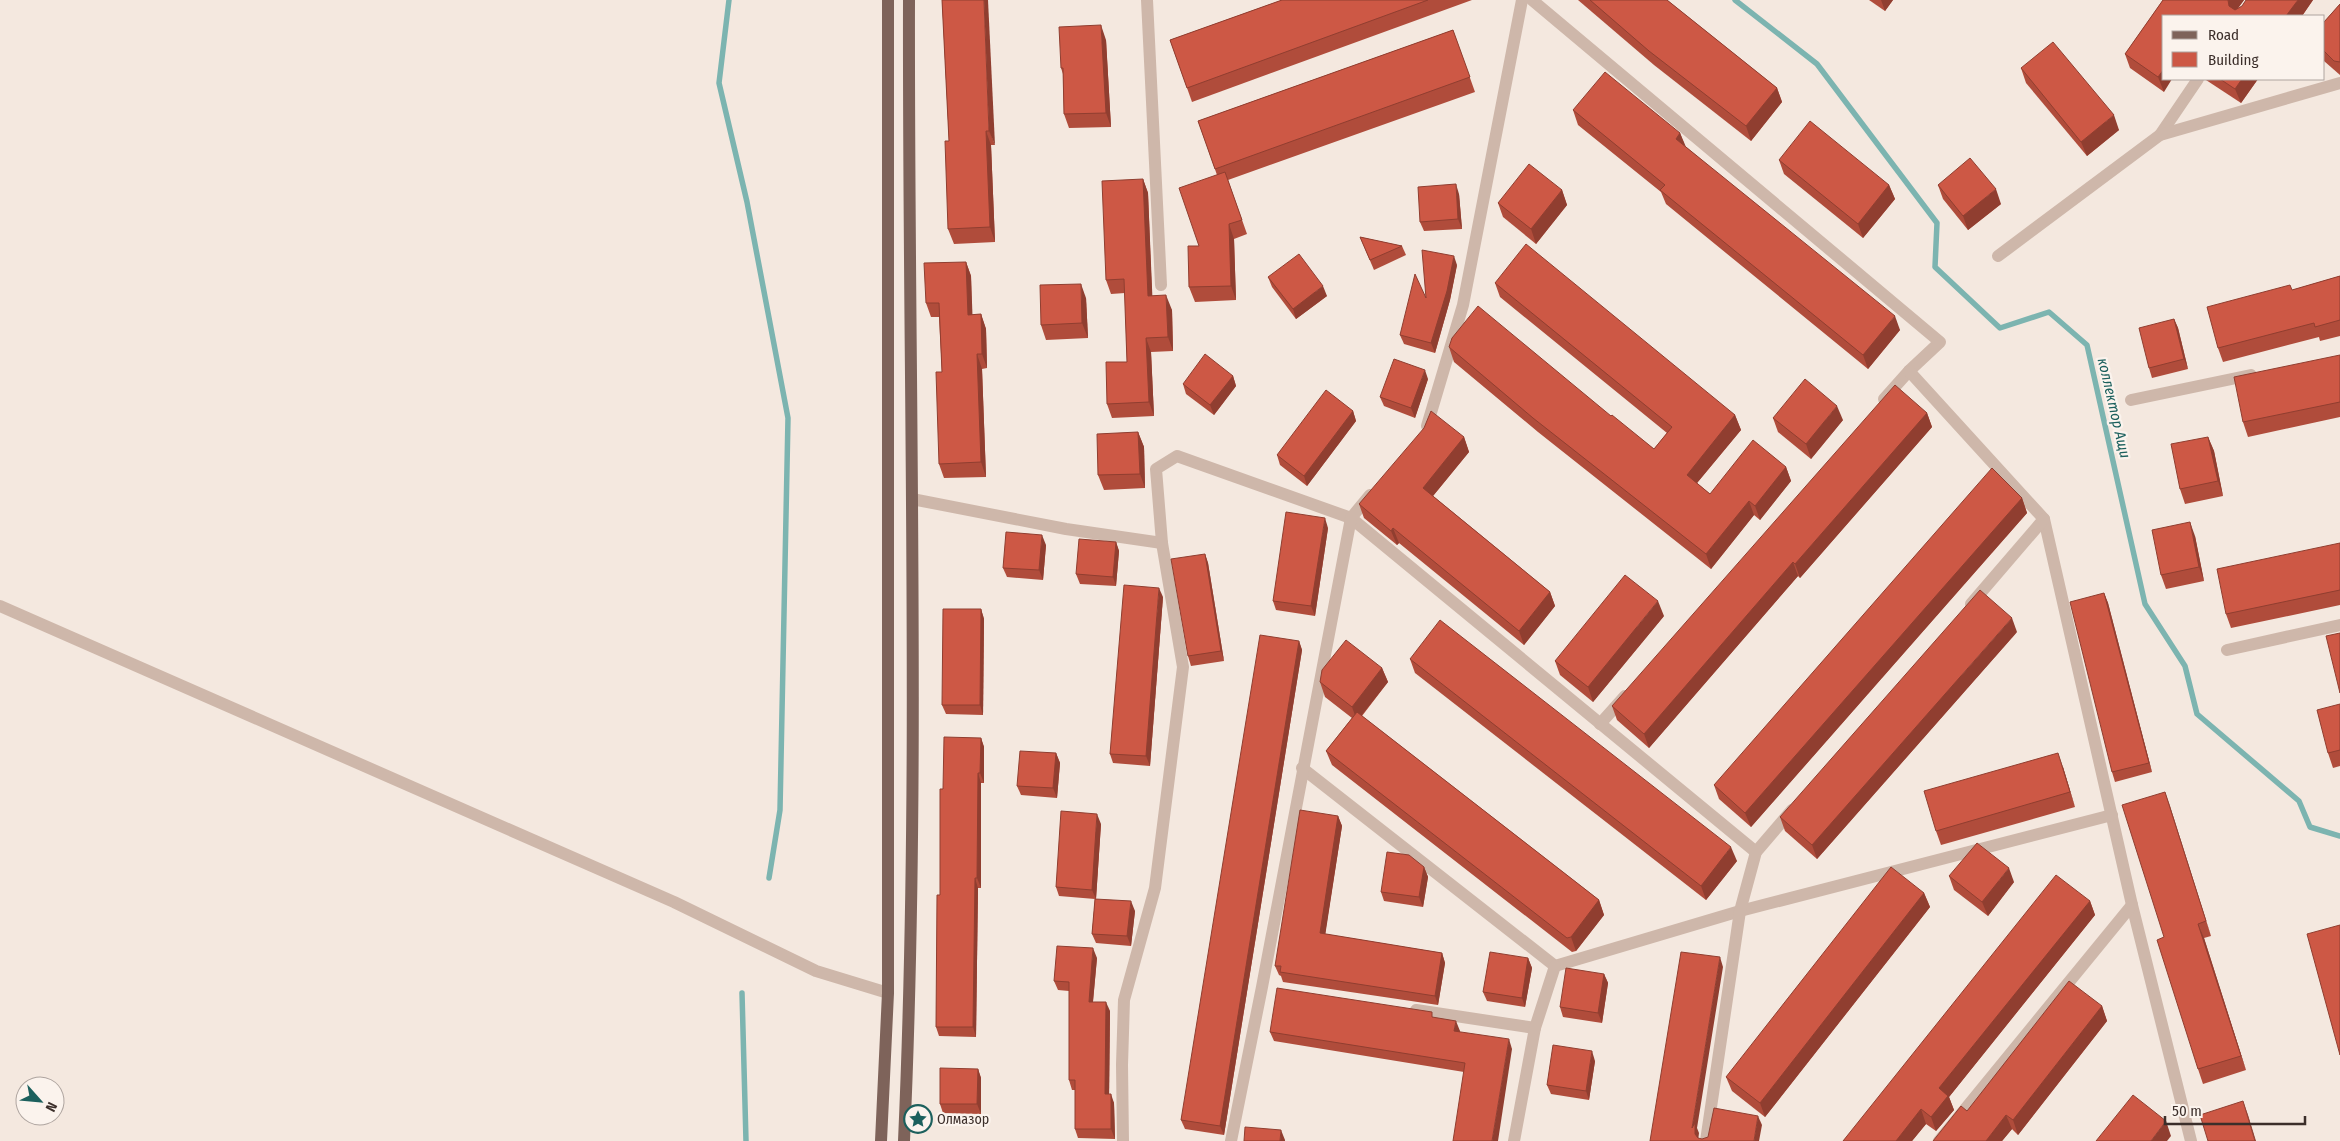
<svg xmlns="http://www.w3.org/2000/svg" width="2340" height="1141" font-family="'Fira Sans Condensed',sans-serif">
	<rect width="100%" height="100%" fill="#f4e8df"/>
	<g fill="none" stroke-linecap="round" stroke-linejoin="round">
		<g stroke="#7cb4b0" stroke-width="5.5">
			<polyline points="729,0 719,83 747,202 788,418 780,810 769,878"/>
			<polyline points="1735,0 1817,64 1937,223 1935,267 2000,328 2049,312 2087,345 2145,604 2185,666 2197,714 2299,801 2310,827 2340,836"/>
			<polyline points="742,993 746,1141"/>
		</g>
		<g stroke="#ceb7aa" stroke-width="12">
			<polyline points="1147,0 1161,285"/>
			<polyline points="1532,0 1940,342 1909,371 1884,399"/>
			<polyline points="2160,135 2198,79"/>
			<polyline points="1998,256 2160,135 2340,83"/>
			<polyline points="1909,371 2044,519 2132,905 2191,1141"/>
			<polyline points="2131,400 2251,375"/>
			<polyline points="1427,426 1463,305 1522,0"/>
			<polyline points="912,499 1066,529 1162,543"/>
			<polyline points="1971,604 2044,519"/>
			<polyline points="0,606 674,902 816,971 888,993"/>
			<polyline points="2227,650 2340,625"/>
			<polyline points="1600,724 1625,696"/>
			<polyline points="1302,768 1555,966"/>
			<polyline points="1555,966 1740,911 2112,815"/>
			<polyline points="1416,1010 1535,1028"/>
			<polyline points="1123,1141 1122,1065 1124,1000 1155,888 1183,667 1162,543 1156,469 1177,456 1351,518 1756,852"/>
			<polyline points="1231,1141 1262,987 1351,518 1370,495"/>
			<polyline points="1514,1141 1535,1028 1555,966"/>
			<polyline points="1706,1141 1740,911 1756,852 1792,810"/>
			<polyline points="1939,1141 2132,905"/>
		</g>
		<g stroke="#7e635a" stroke-width="12">
			<polyline points="881,1141 888,993 888,0"/>
			<path d="M 904,1141 C 921,761 908,380 909,0"/>
		</g>
	</g>
	<g fill="#b04c3b">
		<polygon points="942,0 995,145 991,145 995,242 954,244 948,229 949,141"/>
		<polygon points="1282,0 1472,0 1192,102 1170,40"/>
		<polygon points="1578,0 1667,0 1777,88 1782,102 1751,141 1654,65"/>
		<polygon points="1869,0 1893,0 1885,11"/>
		<polygon points="2163,0 2244,0 2238,8 2313,0 2302,16 2164,16 2164,92 2130,68 2125,54"/>
		<polygon points="2340,4 2340,75 2324,61 2324,22"/>
		<polygon points="1453,30 1475,92 1228,180 1247,234 1234,239 1236,300 1195,302 1189,287 1199,246 1217,175 1198,121"/>
		<polygon points="1106,40 1111,127 1069,128 1064,114 1063,74 1061,68"/>
		<polygon points="2021,68 2119,130 2087,156 2026,83"/>
		<polygon points="2206,79 2258,79 2241,103 2206,80"/>
		<polygon points="1573,110 1680,133 1685,146 1900,330 1868,369 1666,204 1661,192 1578,125"/>
		<polygon points="1779,160 1889,185 1895,199 1863,238 1784,174"/>
		<polygon points="1143,179 1148,193 1152,296 1172,310 1173,351 1151,352 1154,416 1112,418 1107,404 1127,362 1125,293 1111,294 1106,280"/>
		<polygon points="1938,185 2001,204 1968,230 1943,199"/>
		<polygon points="1562,190 1567,205 1536,244 1503,217 1498,203"/>
		<polygon points="1459,194 1462,229 1424,231 1420,222"/>
		<polygon points="1360,237 1402,246 1406,255 1374,270"/>
		<polygon points="966,262 971,276 972,315 981,314 986,329 987,368 982,369 986,477 944,478 939,464 942,372 939,317 931,317 926,303"/>
		<polygon points="1457,265 1450,300 1435,353 1404,344 1400,335 1426,298"/>
		<polygon points="2340,276 2340,336 2320,341 2319,337 2223,362 2218,348 2292,290"/>
		<polygon points="1268,277 1327,296 1296,319 1272,287"/>
		<polygon points="1495,283 1735,415 1741,430 1697,483 1710,494 1786,467 1791,481 1760,520 1754,515 1711,569 1538,432 1454,362 1449,347 1611,416 1654,449 1667,433 1500,297"/>
		<polygon points="1086,298 1088,338 1046,340 1041,325"/>
		<polygon points="2174,319 2178,328 2188,369 2152,378 2149,368"/>
		<polygon points="2340,355 2340,417 2248,437 2243,422"/>
		<polygon points="1233,376 1236,386 1214,415 1186,394 1183,384"/>
		<polygon points="1428,379 1415,418 1384,406 1380,397"/>
		<polygon points="1353,411 1356,421 1307,486 1280,465 1277,455"/>
		<polygon points="1927,413 1932,427 1800,578 1798,576 1649,748 1617,720 1612,706"/>
		<polygon points="1773,418 1843,420 1811,459 1778,432"/>
		<polygon points="1138,432 1144,447 1145,488 1104,490 1098,475"/>
		<polygon points="1464,437 1469,452 1433,496 1550,592 1555,606 1524,645 1399,543 1397,545 1364,518 1359,504"/>
		<polygon points="2208,437 2214,451 2223,496 2185,504 2180,489"/>
		<polygon points="2022,498 2027,513 1751,827 1719,799 1714,785"/>
		<polygon points="1328,528 1315,616 1276,610 1273,601"/>
		<polygon points="2195,536 2204,581 2166,589 2161,575"/>
		<polygon points="1116,542 1119,551 1116,586 1080,584 1076,574"/>
		<polygon points="2340,543 2340,605 2231,628 2226,614"/>
		<polygon points="1046,545 1043,580 1007,577 1003,568"/>
		<polygon points="1205,554 1208,563 1224,661 1191,666 1188,656"/>
		<polygon points="2104,593 2108,603 2152,772 2115,782 2112,772"/>
		<polygon points="1163,597 1150,766 1113,763 1110,754"/>
		<polygon points="981,609 984,619 983,715 946,714 942,705"/>
		<polygon points="1664,616 1593,702 1560,675 1555,661"/>
		<polygon points="2017,632 1817,859 1785,831 1780,817"/>
		<polygon points="1299,641 1302,650 1224,1135 1185,1129 1181,1120"/>
		<polygon points="1410,659 1737,861 1706,900 1415,673"/>
		<polygon points="1382,668 1388,682 1362,716 1599,900 1604,915 1576,951 1572,952 1332,765 1326,751 1352,718 1325,697 1320,682"/>
		<polygon points="2340,704 2340,766 2333,768 2328,753"/>
		<polygon points="981,738 984,747 984,783 981,783 981,888 978,888 976,1037 939,1036 936,1027 940,895"/>
		<polygon points="1056,753 1060,763 1057,798 1021,795 1017,786"/>
		<polygon points="2063,767 2075,807 1941,845 1936,831"/>
		<polygon points="2165,792 2211,936 2204,938 2246,1070 2203,1084 2198,1069"/>
		<polygon points="1338,816 1342,826 1325,934 1442,953 1445,963 1438,1005 1283,982 1281,976 1279,975 1275,966"/>
		<polygon points="1101,824 1096,899 1135,911 1131,946 1096,943 1092,934 1095,899 1059,896 1056,887"/>
		<polygon points="1424,867 1428,877 1423,907 1384,901 1381,892"/>
		<polygon points="1949,876 2014,882 1988,916 1954,890"/>
		<polygon points="1924,893 1930,907 1765,1117 1732,1091 1726,1077"/>
		<polygon points="2090,901 2095,915 1949,1097 1954,1110 1936,1131 1926,1124 1912,1141 1843,1141"/>
		<polygon points="1097,958 1093,1002 1110,1011 1109,1094 1114,1103 1115,1139 1078,1138 1075,1129 1075,1090 1072,1090 1069,1080 1069,991 1058,990 1054,981"/>
		<polygon points="1528,958 1532,968 1525,1007 1487,1001 1483,992"/>
		<polygon points="1604,974 1608,983 1602,1023 1563,1017 1560,1007"/>
		<polygon points="2102,1006 2107,1021 2018,1135 2012,1129 2002,1141 1933,1141 1967,1111"/>
		<polygon points="1435,1018 1460,1031 1459,1032 1512,1049 1464,1072 1274,1041 1270,1032"/>
		<polygon points="1595,1061 1589,1100 1551,1094 1547,1085"/>
		<polygon points="978,1069 981,1078 981,1114 943,1113 940,1104"/>
	</g>
	<g fill="#903e30">
		<polygon points="984,0 988,0 995,145 989,131"/>
		<polygon points="1881,0 1893,0 1885,11"/>
		<polygon points="2228,0 2244,0 2233,15 2229,6"/>
		<polygon points="2298,0 2313,0 2302,16 2286,16"/>
		<polygon points="1101,25 1106,40 1111,127 1106,113"/>
		<polygon points="2164,69 2164,79 2172,79 2164,92 2158,77"/>
		<polygon points="2242,79 2258,79 2241,103 2235,89"/>
		<polygon points="1777,88 1782,102 1751,141 1746,126"/>
		<polygon points="2114,115 2119,130 2087,156 2081,142"/>
		<polygon points="986,131 991,145 995,242 990,227"/>
		<polygon points="1680,133 1686,147 1676,139"/>
		<polygon points="1143,179 1148,193 1153,311 1148,296"/>
		<polygon points="1456,184 1459,194 1462,229 1458,219"/>
		<polygon points="1889,185 1895,199 1863,238 1858,224"/>
		<polygon points="1996,189 2001,204 1968,230 1963,216"/>
		<polygon points="1562,190 1567,205 1536,244 1531,229"/>
		<polygon points="1229,224 1234,239 1236,300 1231,286"/>
		<polygon points="1454,256 1457,265 1450,300 1435,353 1431,343"/>
		<polygon points="966,262 971,276 973,329 968,315"/>
		<polygon points="1081,284 1086,298 1088,338 1082,323"/>
		<polygon points="1323,286 1327,296 1296,319 1293,309"/>
		<polygon points="1166,295 1172,310 1173,351 1168,337"/>
		<polygon points="981,314 986,329 987,368 982,354"/>
		<polygon points="1895,316 1900,330 1868,369 1863,355"/>
		<polygon points="2174,319 2178,328 2188,369 2184,359"/>
		<polygon points="1146,338 1151,352 1154,416 1149,402"/>
		<polygon points="977,354 982,369 986,477 981,462"/>
		<polygon points="1425,370 1428,379 1415,418 1411,408"/>
		<polygon points="1233,376 1236,386 1214,415 1210,405"/>
		<polygon points="1837,406 1843,420 1811,459 1806,444"/>
		<polygon points="1353,411 1356,421 1307,486 1304,476"/>
		<polygon points="1927,413 1932,427 1800,578 1795,564"/>
		<polygon points="1735,415 1741,430 1692,489 1687,475"/>
		<polygon points="1138,432 1144,447 1145,488 1140,474"/>
		<polygon points="1464,437 1469,452 1428,502 1423,488"/>
		<polygon points="2208,437 2214,451 2223,496 2218,481"/>
		<polygon points="1786,467 1791,481 1760,520 1755,506"/>
		<polygon points="2022,498 2027,513 1751,827 1745,813"/>
		<polygon points="1749,501 1754,515 1711,569 1706,554"/>
		<polygon points="1325,518 1328,528 1315,616 1311,606"/>
		<polygon points="2190,522 2195,536 2204,581 2199,567"/>
		<polygon points="1393,528 1399,543 1397,545 1391,531"/>
		<polygon points="1042,535 1046,545 1043,580 1039,570"/>
		<polygon points="1116,542 1119,551 1116,586 1113,577"/>
		<polygon points="1205,554 1208,563 1224,661 1221,651"/>
		<polygon points="1793,562 1798,576 1649,748 1644,734"/>
		<polygon points="1159,588 1163,597 1150,766 1146,756"/>
		<polygon points="1550,592 1555,606 1524,645 1519,631"/>
		<polygon points="2104,593 2108,603 2152,772 2149,763"/>
		<polygon points="1658,601 1664,616 1593,702 1588,687"/>
		<polygon points="981,609 984,619 983,715 980,705"/>
		<polygon points="2012,618 2017,632 1817,859 1812,845"/>
		<polygon points="1299,641 1302,650 1224,1135 1220,1126"/>
		<polygon points="1382,668 1388,682 1357,721 1352,707"/>
		<polygon points="981,738 984,747 984,783 980,773"/>
		<polygon points="1056,753 1060,763 1057,798 1053,788"/>
		<polygon points="2058,753 2063,767 2075,807 2070,792"/>
		<polygon points="978,773 981,783 981,888 977,878"/>
		<polygon points="2165,792 2170,806 2211,936 2206,921"/>
		<polygon points="1097,814 1101,824 1096,899 1092,890"/>
		<polygon points="1338,816 1342,826 1324,943 1320,933"/>
		<polygon points="1731,847 1737,861 1706,900 1701,886"/>
		<polygon points="1424,867 1428,877 1423,907 1419,897"/>
		<polygon points="2009,868 2014,882 1988,916 1982,902"/>
		<polygon points="975,878 978,888 976,1037 973,1027"/>
		<polygon points="1924,893 1930,907 1765,1117 1760,1103"/>
		<polygon points="1599,900 1604,915 1576,951 1571,937"/>
		<polygon points="1131,901 1135,911 1131,946 1127,936"/>
		<polygon points="2090,901 2095,915 1949,1097 1954,1110 1936,1131 1931,1117 1939,1088"/>
		<polygon points="2198,924 2204,938 2246,1070 2241,1056"/>
		<polygon points="1093,948 1097,958 1092,1011 1089,1002"/>
		<polygon points="1442,953 1445,963 1438,1005 1435,996"/>
		<polygon points="1720,957 1723,967 1697,1128 1699,1133 1698,1141 1692,1128"/>
		<polygon points="1528,958 1532,968 1525,1007 1522,998"/>
		<polygon points="1604,974 1608,983 1602,1023 1598,1013"/>
		<polygon points="1106,1002 1110,1011 1109,1103 1105,1094"/>
		<polygon points="2102,1006 2107,1021 2018,1135 2013,1120"/>
		<polygon points="1456,1021 1460,1031 1458,1041 1454,1031"/>
		<polygon points="1509,1039 1512,1049 1498,1141 1492,1141"/>
		<polygon points="1592,1051 1595,1061 1589,1100 1586,1091"/>
		<polygon points="978,1069 981,1078 981,1114 977,1104"/>
		<polygon points="1111,1094 1114,1103 1115,1139 1111,1129"/>
		<polygon points="2243,1101 2248,1115 2256,1141 2255,1141"/>
		<polygon points="1921,1109 1926,1124 1912,1141 1896,1141"/>
		<polygon points="2006,1115 2012,1129 2002,1141 1986,1141"/>
		<polygon points="1758,1116 1762,1125 1759,1141 1754,1141"/>
		<polygon points="2166,1121 2171,1136 2167,1141 2151,1141"/>
		<polygon points="1281,1130 1285,1140 1285,1141 1280,1141"/>
	</g>
	<g fill="#cd5845" stroke="#903e30">
		<polygon points="942,0 984,0 989,131 986,131 990,227 948,229 945,141 949,141"/>
		<polygon points="1282,0 1428,0 1187,88 1170,40"/>
		<polygon points="1590,0 1667,0 1777,88 1746,126 1649,51"/>
		<polygon points="2163,0 2228,0 2229,6 2235,10 2242,6 2246,0 2298,0 2286,16 2164,16 2164,69 2158,77 2125,54"/>
		<polygon points="2340,4 2340,62 2334,61 2324,51 2324,22"/>
		<polygon points="1101,25 1106,113 1064,114 1063,68 1061,68 1059,27"/>
		<polygon points="1453,30 1470,77 1215,169 1198,121"/>
		<polygon points="2053,42 2114,115 2081,142 2021,68"/>
		<polygon points="1605,72 1680,133 1676,139 1895,316 1863,355 1660,190 1665,185 1573,110"/>
		<polygon points="2220,79 2242,79 2235,89"/>
		<polygon points="1810,121 1889,185 1858,224 1779,160"/>
		<polygon points="1970,158 1996,189 1963,216 1938,185"/>
		<polygon points="1529,164 1562,190 1531,229 1498,203"/>
		<polygon points="1225,172 1242,220 1229,224 1231,286 1189,287 1188,246 1199,246 1179,188"/>
		<polygon points="1143,179 1148,296 1166,295 1168,337 1146,338 1149,402 1107,404 1106,362 1127,362 1124,279 1106,280 1102,181"/>
		<polygon points="1456,184 1458,219 1420,222 1418,187"/>
		<polygon points="1360,237 1402,246 1370,260"/>
		<polygon points="1526,244 1735,415 1687,475 1710,494 1753,440 1786,467 1755,506 1749,501 1706,554 1533,418 1449,347 1452,338 1478,306 1611,416 1612,415 1654,449 1672,427 1495,283"/>
		<polygon points="1422,250 1454,256 1447,291 1431,343 1400,335 1415,274 1426,298"/>
		<polygon points="1299,254 1323,286 1293,309 1268,277"/>
		<polygon points="966,262 968,315 981,314 982,354 977,354 981,462 939,464 936,372 942,372 939,303 926,303 924,263"/>
		<polygon points="2340,276 2340,320 2315,327 2314,323 2218,348 2207,307 2290,285 2292,290"/>
		<polygon points="1081,284 1082,323 1041,325 1040,285"/>
		<polygon points="2174,319 2184,359 2149,368 2139,328"/>
		<polygon points="1205,354 1233,376 1210,405 1183,384"/>
		<polygon points="2340,355 2340,402 2243,422 2234,377"/>
		<polygon points="1394,359 1425,370 1411,408 1380,397"/>
		<polygon points="1805,379 1837,406 1806,444 1773,418"/>
		<polygon points="1895,385 1927,413 1795,564 1793,562 1644,734 1612,706"/>
		<polygon points="1326,390 1353,411 1304,476 1277,455"/>
		<polygon points="1431,411 1464,437 1423,488 1550,592 1519,631 1393,528 1391,531 1359,504 1424,428"/>
		<polygon points="1138,432 1140,474 1098,475 1097,434"/>
		<polygon points="2208,437 2218,481 2180,489 2171,444"/>
		<polygon points="1992,468 2022,498 1745,813 1714,785"/>
		<polygon points="1286,512 1325,518 1311,606 1273,601"/>
		<polygon points="2190,522 2199,567 2161,575 2152,530"/>
		<polygon points="1006,532 1042,535 1039,570 1003,568"/>
		<polygon points="1079,539 1116,542 1113,577 1076,574"/>
		<polygon points="2340,543 2340,590 2226,614 2217,569"/>
		<polygon points="1205,554 1221,651 1188,656 1171,559"/>
		<polygon points="1625,575 1658,601 1588,687 1555,661"/>
		<polygon points="1124,585 1159,588 1146,756 1110,754"/>
		<polygon points="1980,590 2012,618 1812,845 1780,817"/>
		<polygon points="2104,593 2149,763 2112,772 2070,602"/>
		<polygon points="943,609 981,609 980,705 942,705"/>
		<polygon points="1440,620 1731,847 1701,886 1410,659"/>
		<polygon points="2340,633 2340,693 2326,636"/>
		<polygon points="1260,635 1299,641 1220,1126 1181,1120"/>
		<polygon points="1346,640 1382,668 1352,707 1320,682 1322,670"/>
		<polygon points="2340,704 2340,750 2328,753 2317,710"/>
		<polygon points="1357,712 1599,900 1571,937 1567,938 1326,751"/>
		<polygon points="944,737 981,738 980,773 978,773 977,878 975,878 973,1027 936,1027 937,895 940,895 940,789 943,789"/>
		<polygon points="1020,751 1056,753 1053,788 1017,786"/>
		<polygon points="2058,753 2070,792 1936,831 1924,791"/>
		<polygon points="2165,792 2206,921 2198,924 2241,1056 2198,1069 2157,940 2164,937 2122,805"/>
		<polygon points="1300,810 1338,816 1320,933 1442,953 1435,996 1280,972 1281,966 1275,966"/>
		<polygon points="1061,811 1097,814 1092,890 1056,887"/>
		<polygon points="1977,843 2009,868 1982,902 1949,876"/>
		<polygon points="1387,852 1409,855 1424,867 1419,897 1381,892"/>
		<polygon points="1891,867 1924,893 1760,1103 1726,1077"/>
		<polygon points="2056,875 2090,901 1939,1088 1948,1096 1931,1117 1921,1109 1896,1141 1843,1141"/>
		<polygon points="1095,899 1131,901 1127,936 1092,934"/>
		<polygon points="2340,925 2340,1055 2307,934"/>
		<polygon points="1057,946 1093,948 1089,1002 1106,1002 1105,1094 1111,1094 1111,1129 1075,1129 1075,1080 1069,1080 1069,982 1054,981"/>
		<polygon points="1490,952 1528,958 1522,998 1483,992"/>
		<polygon points="1681,952 1720,957 1692,1128 1695,1123 1695,1134 1698,1138 1702,1139 1708,1137 1714,1108 1758,1116 1754,1141 1650,1141"/>
		<polygon points="1566,968 1604,974 1598,1013 1560,1007"/>
		<polygon points="2069,981 2102,1006 2013,1120 2006,1115 1986,1141 1933,1141 1961,1106 1967,1111"/>
		<polygon points="1277,988 1432,1012 1432,1017 1456,1021 1454,1031 1509,1039 1492,1141 1453,1141 1465,1063 1270,1032"/>
		<polygon points="1553,1045 1592,1051 1586,1091 1547,1085"/>
		<polygon points="940,1068 978,1069 977,1104 940,1104"/>
		<polygon points="2133,1095 2166,1121 2151,1141 2096,1141"/>
		<polygon points="2243,1101 2255,1141 2208,1141 2200,1115"/>
		<polygon points="1245,1127 1281,1130 1280,1141 1244,1141"/>
	</g>
	<defs>
		<symbol id="sight-ring" viewBox="-11 -11 22 22"><circle r="9.5" fill="#fbf3ed" stroke="#1c605d" stroke-width="1.5"/><path d="M0-6L1.8-2.2L6-1.7L2.9 1.2L3.7 5.4L0 3.3L-3.7 5.4L-2.9 1.2L-6-1.7L-1.8-2.2Z" fill="#1c605d"/></symbol>
	</defs>
	<g fill-rule="evenodd">
		<use href="#sight-ring" x="902" y="1103" width="32" height="32"/>
	</g>
	<g text-anchor="middle" dominant-baseline="central" stroke-width="4.5" stroke-linejoin="round" paint-order="stroke">
		<g font-size="14" fill="#3b2e2a" stroke="#fbf3ed" text-anchor="start">
			<text x="937" y="1119">Олмазор</text>
		</g>
		<g font-size="15" font-style="italic" fill="#1c605d" stroke="#fbf3ed">
			<text transform="translate(2114 408) rotate(77)">коллектор Ащи</text>
		</g>
	</g>
	<rect x="2162" y="15" width="162" height="65" fill="#fbf3ed" stroke="#aea49f"/>
	<rect x="2172" y="31" width="25" height="8" fill="#7e635a" stroke="#aea49f"/>
	<text x="2208" y="40" font-size="15" fill="#3b2e2a">Road</text>
	<rect x="2172" y="52" width="25" height="15" fill="#cd5845" stroke="#aea49f"/>
	<text x="2208" y="65" font-size="15" fill="#3b2e2a">Building</text>
	<g transform="translate(40 1101) rotate(117)"><circle r="24" fill="#fbf3ed" stroke="#aea49f"/>
	<path d="M0-4L9 19L0 12L-9 19Z" fill="#1c605d"/>
	<text y="-8" font-size="14" font-weight="bold" text-anchor="middle" fill="#3b2e2a">N</text>
	</g>
	<path d="M2165 1116v8h140v-8" fill="none" stroke="#3b2e2a" stroke-width="2.5"/>
	<text x="2172" y="1116" font-size="15" fill="#3b2e2a" stroke="#fbf3ed" stroke-width="4" paint-order="stroke">50 m</text>
</svg>
